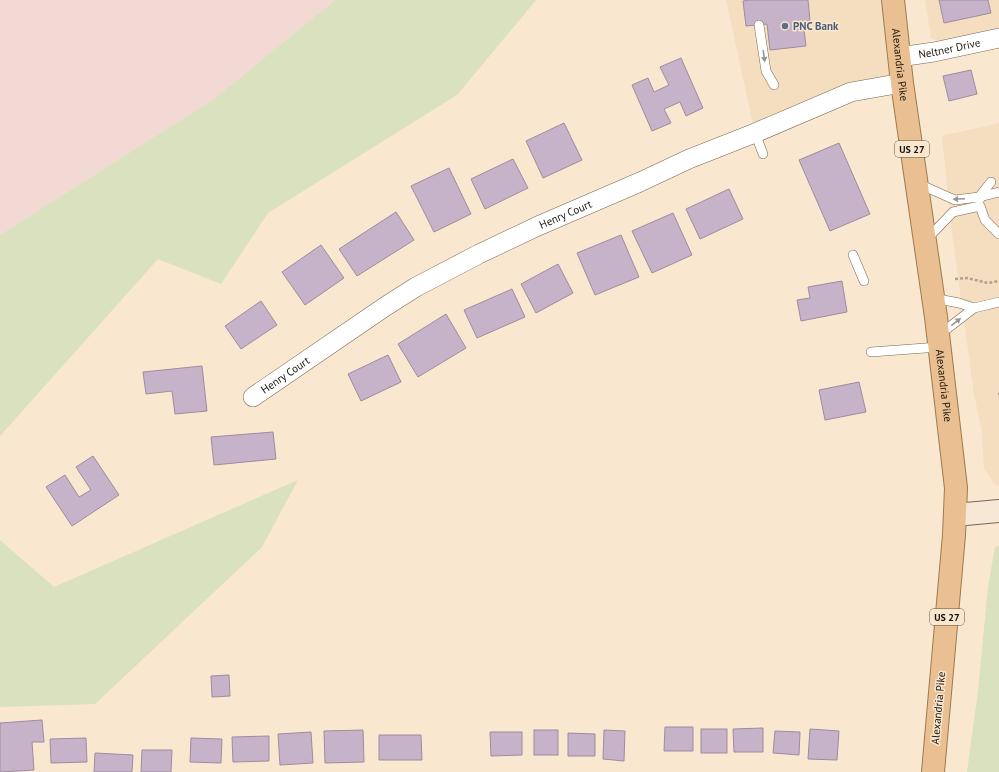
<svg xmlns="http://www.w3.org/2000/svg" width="999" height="772" font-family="'PT Sans',sans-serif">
	<rect width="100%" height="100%" fill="#f9e7cf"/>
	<g fill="#f5debf">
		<polygon points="726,0 893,0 902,83 755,133"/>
		<polygon points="925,0 999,0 999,31 944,44 931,38"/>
		<polygon points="999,123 999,486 994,484 984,468 982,433 974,394 952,233 942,136"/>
	</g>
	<polygon fill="#f3d9d4" points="0,0 335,0 214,99 0,235"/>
	<g fill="#d9e1bf">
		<polygon points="335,0 536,0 457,95 268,213 221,284 158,259 0,436 0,235 214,99"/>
		<polygon points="298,480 262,547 95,704 0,707 0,540 54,587"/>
		<polygon points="999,546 999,772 967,772 978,691 988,587 995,547"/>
	</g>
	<g fill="#c7b3c9" stroke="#9e8ba0">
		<polygon points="749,0 808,0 810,21 803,22 806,46 770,50 767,24 746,26 743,1"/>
		<polygon points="939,0 988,0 991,13 944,23"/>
		<polygon points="681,58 703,108 686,116 680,102 664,109 671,123 652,131 632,85 648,78 654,92 669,85 660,67"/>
		<polygon points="971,70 977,94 949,101 943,76"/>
		<polygon points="564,123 582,160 543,178 526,141"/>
		<polygon points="839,143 870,214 830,231 799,160"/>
		<polygon points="513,159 528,188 485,209 471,179"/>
		<polygon points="449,168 471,214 434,232 411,186"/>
		<polygon points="729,189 743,219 700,239 686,209"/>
		<polygon points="396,212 414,240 357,276 339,249"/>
		<polygon points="673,213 692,255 652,273 632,231"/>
		<polygon points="621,235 639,277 595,295 577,253"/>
		<polygon points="321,245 344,278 305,305 282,272"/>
		<polygon points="558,264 573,293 536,313 521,284"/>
		<polygon points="842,281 847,312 801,321 797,300 810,298 808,287"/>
		<polygon points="512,289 525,317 477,338 464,310"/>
		<polygon points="261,301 277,325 241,349 225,326"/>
		<polygon points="446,314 466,348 418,377 398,344"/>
		<polygon points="388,355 401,382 361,401 348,374"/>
		<polygon points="202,366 207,411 175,414 172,391 146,394 143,372"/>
		<polygon points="859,382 866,412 825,420 819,390"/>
		<polygon points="273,432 276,459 214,465 211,437"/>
		<polygon points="93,456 119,495 72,526 46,487 65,475 79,497 91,490 76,467"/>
		<polygon points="229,675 230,696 212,697 211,676"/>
		<polygon points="42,720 44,742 32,742 34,770 0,772 0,723"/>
		<polygon points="665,727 693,727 693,751 664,751"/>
		<polygon points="763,728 763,752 734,752 733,729"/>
		<rect x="701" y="729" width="26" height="24"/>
		<polygon points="810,729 839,731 837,760 808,759"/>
		<polygon points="363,730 364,762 325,763 324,731"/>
		<rect x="534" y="730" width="24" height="25"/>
		<polygon points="604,730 625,731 624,761 603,759"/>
		<polygon points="775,731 800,732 799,755 773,753"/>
		<polygon points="311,732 313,763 280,765 278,734"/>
		<polygon points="490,732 522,732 522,755 491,756"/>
		<polygon points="568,733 595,734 595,756 568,756"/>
		<polygon points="379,735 421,735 422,760 379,760"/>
		<polygon points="269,736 269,761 233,762 232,737"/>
		<polygon points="86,738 87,762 51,763 50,739"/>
		<polygon points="191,738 222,739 221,763 190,762"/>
		<polygon points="142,750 172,750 171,772 141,772"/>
		<polygon points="95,753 133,755 132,772 94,772"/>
	</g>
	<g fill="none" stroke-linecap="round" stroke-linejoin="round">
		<defs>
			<g id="service">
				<polyline points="759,25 766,71 774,85"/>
				<polyline points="755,133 763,154"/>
				<polyline points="919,184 955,200 979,197 991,182"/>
				<polyline points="980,199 979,197 999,192"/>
				<polyline points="927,239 953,212 980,206 985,220 999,234"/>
				<polyline points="853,255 864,281"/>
				<polyline points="933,298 959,303 974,308"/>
				<polyline points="939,335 974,308 999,302"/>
				<polyline points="871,352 939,347"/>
			</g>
			<g id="minor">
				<path id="s1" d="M 899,57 L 934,52 L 999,38"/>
				<path id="s2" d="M 253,397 L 386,306 L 416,287 L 479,254 L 538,226 L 640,182 L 689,159 L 755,133 L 851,92 L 902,83"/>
			</g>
			<polyline id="secondary" points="955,515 999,511"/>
			<g id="trunk">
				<path id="s3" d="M 893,0 L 902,83 L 936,317 L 956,488 L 954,535 L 933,772"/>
			</g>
		</defs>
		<use href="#service" stroke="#786853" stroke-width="10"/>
		<use href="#minor" stroke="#786853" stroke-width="20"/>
		<use href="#secondary" stroke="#786853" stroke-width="24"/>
		<use href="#trunk" stroke="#9e7a51" stroke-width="24"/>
		<g stroke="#b0a28f" stroke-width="2.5" stroke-dasharray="3 2" stroke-linecap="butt">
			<polyline points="955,279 967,278 988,283 999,281"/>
			<polyline points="998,394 999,394"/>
		</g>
		<use href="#service" stroke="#fff" stroke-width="9"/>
		<use href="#minor" stroke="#fff" stroke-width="19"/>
		<use href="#secondary" stroke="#f7e7d6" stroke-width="22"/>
		<use href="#trunk" stroke="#eac092" stroke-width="22"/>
	</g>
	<defs><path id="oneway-solid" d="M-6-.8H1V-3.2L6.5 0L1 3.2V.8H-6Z"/></defs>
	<g fill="#989692">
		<use href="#oneway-solid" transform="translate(764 56) rotate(82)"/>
		<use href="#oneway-solid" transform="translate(959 199) rotate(178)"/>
		<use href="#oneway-solid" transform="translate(956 322) rotate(-38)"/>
	</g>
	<circle fill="#5c6f8a" stroke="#f9e7cf" stroke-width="1.5" cx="785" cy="26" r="4"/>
	<g text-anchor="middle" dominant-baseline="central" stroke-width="3" stroke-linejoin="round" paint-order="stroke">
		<g fill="#f9e7cf" stroke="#5e5447" stroke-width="1">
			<rect x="895" y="141" width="34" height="16" rx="3"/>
			<rect x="930" y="609" width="34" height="16" rx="3"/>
		</g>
		<g font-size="10" font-weight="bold" fill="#1b150d">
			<text x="912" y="149">US 27</text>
			<text x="947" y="617">US 27</text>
		</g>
		<g font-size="11" font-weight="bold" fill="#4e5e75" stroke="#f9e7cf" text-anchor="start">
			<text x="793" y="26">PNC Bank</text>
		</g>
		<g font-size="11" fill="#1b150d" stroke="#f9e7cf">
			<text stroke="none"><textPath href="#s1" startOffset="51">Neltner Drive</textPath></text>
			<text stroke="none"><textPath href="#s3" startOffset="65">Alexandria Pike</textPath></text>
			<text stroke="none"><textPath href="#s2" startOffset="363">Henry Court</textPath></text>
			<text stroke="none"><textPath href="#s2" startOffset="39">Henry Court</textPath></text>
			<text stroke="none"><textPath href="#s3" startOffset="389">Alexandria Pike</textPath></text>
			<text transform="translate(938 708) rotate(-85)">Alexandria Pike</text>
		</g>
	</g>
</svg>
